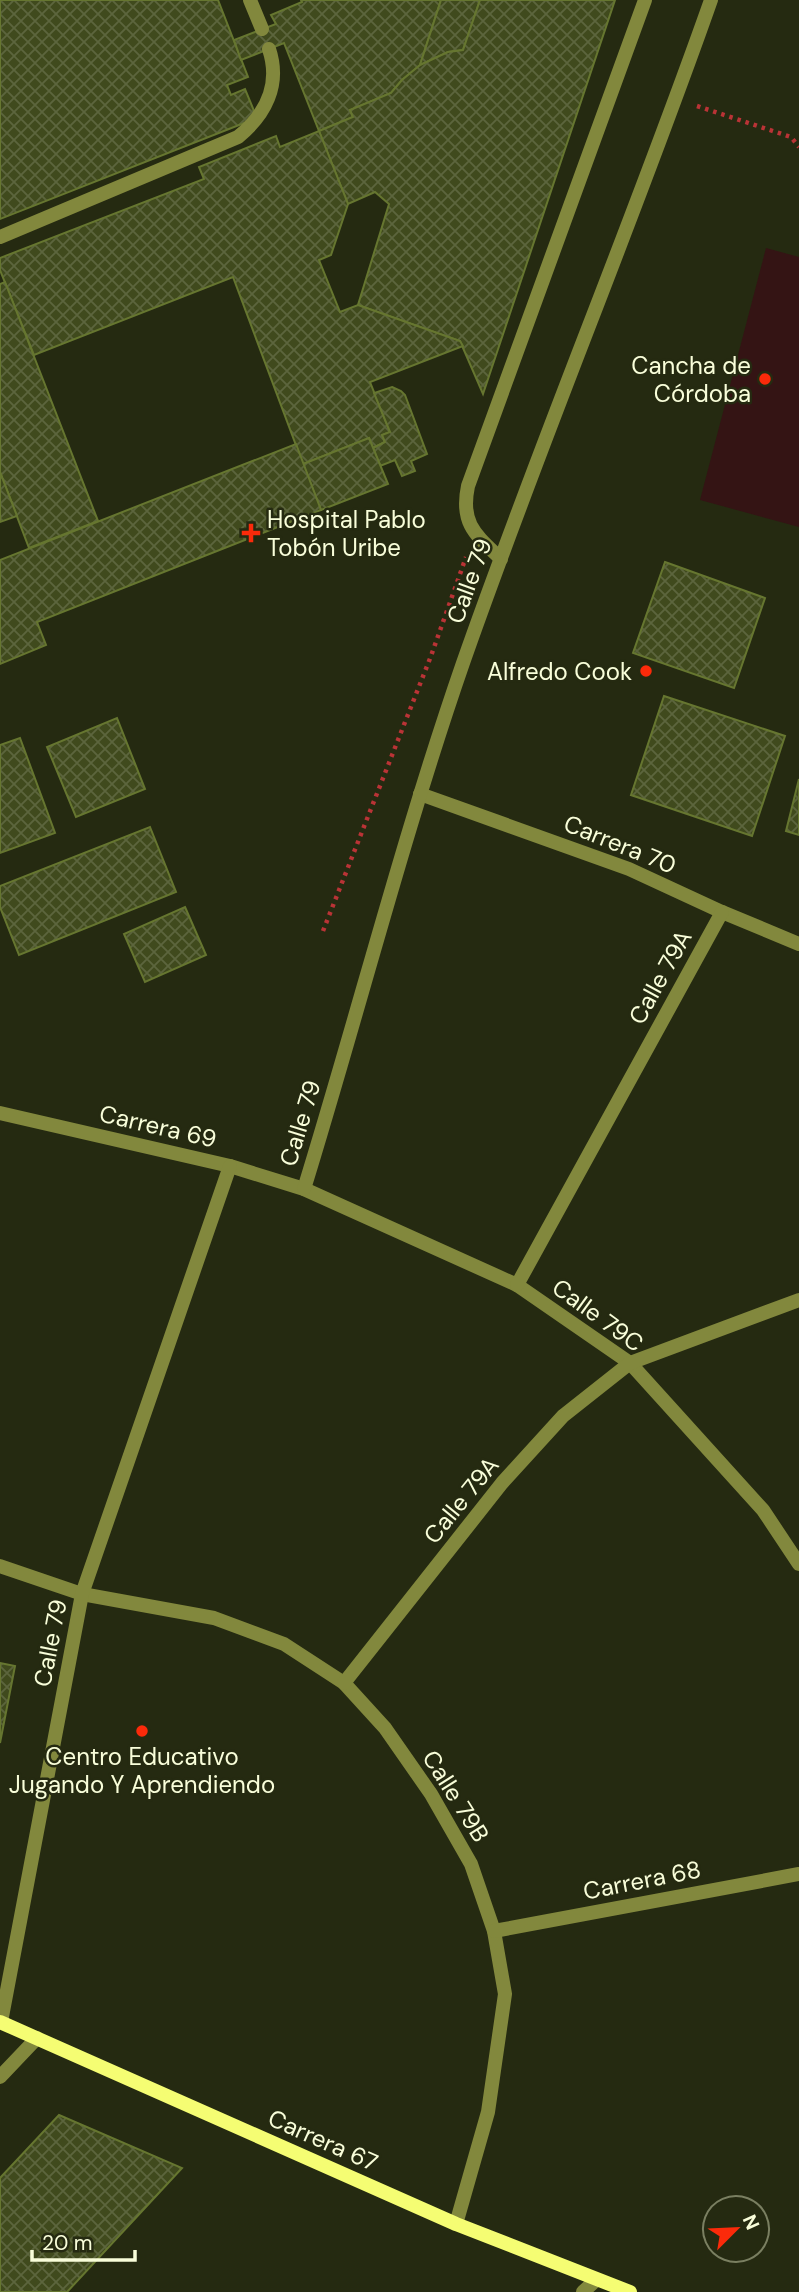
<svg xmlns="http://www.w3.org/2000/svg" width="799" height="2292" font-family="'DM Sans',sans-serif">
	<defs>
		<pattern id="building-cross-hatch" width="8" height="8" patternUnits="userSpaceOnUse" patternTransform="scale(1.75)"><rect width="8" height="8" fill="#404a1d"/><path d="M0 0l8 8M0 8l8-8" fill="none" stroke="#5c653d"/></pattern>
	</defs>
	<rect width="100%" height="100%" fill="#252a11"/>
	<polygon fill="#341414" points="766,248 799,257 799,527 700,500"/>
	<g fill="url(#building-cross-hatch)" stroke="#667630" stroke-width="2">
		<polygon points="0,0 218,0 248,77 227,85 231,95 245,89 257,118 0,219"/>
		<polygon points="301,0 441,0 420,65 402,80 391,93 350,110 353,117 319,131 284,43 241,60 234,40 276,24 271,15 302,2"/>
		<polygon points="441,0 480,0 463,50 448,52 420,65"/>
		<polygon points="480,0 615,0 483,394 460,341 358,305 389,204 375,192 348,204 319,131 353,117 350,110 391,93 402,80 420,65 448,52 463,50"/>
		<polygon points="319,131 348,204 331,255 319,260 340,312 358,305 460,341 463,346 370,382 390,432 382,435 385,442 373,448 369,438 303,464 233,277 34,355 0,270 0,258 204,179 199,167 276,136 280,147"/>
		<polygon points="5,282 98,521 29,548 0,472 0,284"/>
		<polygon points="392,387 401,391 405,395 427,454 411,461 415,471 402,476 395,460 380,466 373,448 385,442 382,435 390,432 374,393"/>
		<polygon points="369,438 388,484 321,510 303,464"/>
		<polygon points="296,444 321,510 37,622 46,645 0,664 0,560"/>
		<polygon points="0,472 17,516 0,522"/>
		<polygon points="665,562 765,598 734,688 633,653"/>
		<polygon points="664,696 785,736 752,836 631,795"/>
		<polygon points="117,718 145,789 76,817 47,747"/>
		<polygon points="20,738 55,833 0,853 0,745"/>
		<polygon points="799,779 799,835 786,831"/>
		<polygon points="150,827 176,892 19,955 0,907 0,886"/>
		<polygon points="185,907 206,955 145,982 124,934"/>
		<polygon points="0,1663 15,1666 0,1743"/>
		<polygon points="59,2115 182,2168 67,2292 0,2292 0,2178"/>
	</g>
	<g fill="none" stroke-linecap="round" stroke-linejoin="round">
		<g stroke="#ba3336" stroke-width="4.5" stroke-dasharray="3.5 5" stroke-linecap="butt">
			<polyline points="697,106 791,137 799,147"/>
			<polyline points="323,931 431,656 466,557"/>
		</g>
		<g stroke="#82883d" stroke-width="14">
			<polyline points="250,0 262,29"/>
			<path d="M 0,237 L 238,137 C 265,115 281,85 269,49"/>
			<path d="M 501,559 C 476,535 460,524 468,486 L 645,0"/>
			<polyline points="0,2077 37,2038"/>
		</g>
		<g stroke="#82883d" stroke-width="14">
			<polyline points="420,794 629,869 722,912 799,944"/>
			<polyline points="0,1113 230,1166 304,1189 517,1285 630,1363 763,1510 799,1564"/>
			<path d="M 304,1189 C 358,1014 403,836 463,663 C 541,440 633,222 711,0"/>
			<polyline points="517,1285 722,912"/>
			<polyline points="0,1566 82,1594 214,1618 284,1644 344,1683 385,1728 431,1794 471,1864 494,1931 505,1994 488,2112 456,2224"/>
			<polyline points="344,1683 502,1483 563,1416 630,1363 799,1300"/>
			<polyline points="494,1931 799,1874"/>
			<polyline points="1,2022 82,1594 230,1166"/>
			<polyline points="583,2292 596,2280"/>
		</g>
		<polyline stroke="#f5fd73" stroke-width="14" points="0,2022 456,2224 630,2292"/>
	</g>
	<g fill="#fb2a0a" stroke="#252a11" stroke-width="2.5">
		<circle cx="765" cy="379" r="7"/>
		<path d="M247.5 522.5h7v7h7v7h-7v7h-7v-7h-7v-7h7z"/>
		<circle cx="646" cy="671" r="7"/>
		<circle cx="142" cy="1731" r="7"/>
	</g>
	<g text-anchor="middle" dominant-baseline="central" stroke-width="5" stroke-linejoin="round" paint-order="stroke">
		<g font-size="24" fill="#f9feda" stroke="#252a11" text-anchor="end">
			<text x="751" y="365">Cancha de<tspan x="751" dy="28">Córdoba</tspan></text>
			<text x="267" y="519" text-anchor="start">Hospital Pablo<tspan x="267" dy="28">Tobón Uribe</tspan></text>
			<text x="632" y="671">Alfredo Cook</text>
			<text x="142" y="1756" text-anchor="middle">Centro Educativo<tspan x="142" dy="28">Jugando Y Aprendiendo</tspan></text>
		</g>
		<g font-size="24" fill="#f9feda" stroke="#252a11">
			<text transform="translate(469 581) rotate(-70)">Calle 79</text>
			<text transform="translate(620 844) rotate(22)">Carrera 70</text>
			<text transform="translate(660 977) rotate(-61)">Calle 79A</text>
			<text transform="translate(300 1123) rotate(-73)">Calle 79</text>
			<text transform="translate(158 1126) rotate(13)">Carrera 69</text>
			<text transform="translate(598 1315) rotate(36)">Calle 79C</text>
			<text transform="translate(461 1500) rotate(-51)">Calle 79A</text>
			<text transform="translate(50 1643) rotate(-79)">Calle 79</text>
			<text transform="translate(456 1796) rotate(58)">Calle 79B</text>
			<text transform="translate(642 1880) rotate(-11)">Carrera 68</text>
			<text transform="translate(323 2140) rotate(24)">Carrera 67</text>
		</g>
	</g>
	<g transform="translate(736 2229) rotate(66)"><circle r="33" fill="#252a11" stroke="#7a7f61" stroke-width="2"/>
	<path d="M0-5L12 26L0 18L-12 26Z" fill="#fb2a0a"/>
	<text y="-10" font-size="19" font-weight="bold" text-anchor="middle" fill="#f9feda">N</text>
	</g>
	<path d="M32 2250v10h103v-10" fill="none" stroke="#f9feda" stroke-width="3.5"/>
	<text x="42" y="2250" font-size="21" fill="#f9feda" stroke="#252a11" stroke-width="5" paint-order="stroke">20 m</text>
</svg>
